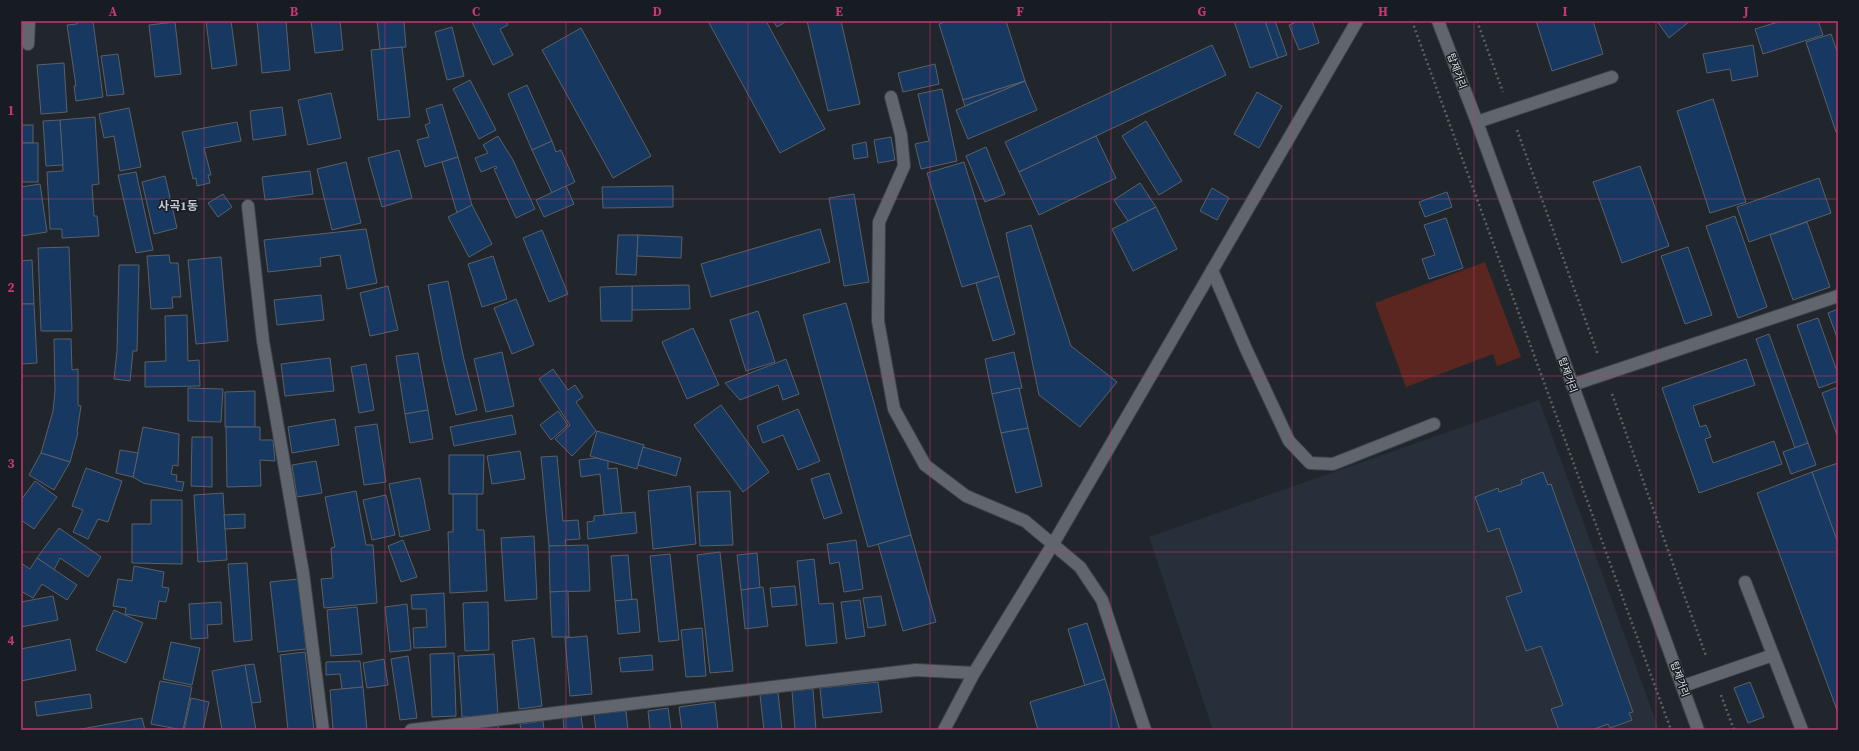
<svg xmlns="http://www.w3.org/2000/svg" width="1859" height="751" font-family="'Source Serif 4','Noto Sans KR',serif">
	<rect width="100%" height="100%" fill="#21262c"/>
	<polygon fill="#262f3a" points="1539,400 1659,730 1213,730 1149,537"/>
	<polygon fill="#5b2620" points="1485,262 1521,357 1497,366 1493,354 1406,387 1375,303"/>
	<g fill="#173860" stroke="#5b6068">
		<polygon points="77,21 93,21 103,97 76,101 74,86 76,86 67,25 77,24"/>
		<polygon points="206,21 231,21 237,65 212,69"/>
		<polygon points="257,21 286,21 290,70 262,73"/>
		<polygon points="311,21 340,21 343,50 315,53"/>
		<polygon points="377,21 404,21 406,47 380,49"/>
		<polygon points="474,21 506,21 508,25 500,29 513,55 493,65 472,22"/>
		<polygon points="708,21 766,21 825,129 780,153"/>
		<polygon points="773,21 787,21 777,27"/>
		<polygon points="807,21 841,21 860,104 828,111"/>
		<polygon points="947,21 1006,21 1025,81 963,100 939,24"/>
		<polygon points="1234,21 1265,21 1278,58 1250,68"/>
		<polygon points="1265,21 1275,21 1287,55 1278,58"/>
		<polygon points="1299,21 1312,21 1319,43 1299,50 1289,25"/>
		<polygon points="1536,21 1593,21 1603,54 1552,71"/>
		<polygon points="1657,21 1690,21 1669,38"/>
		<polygon points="1781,21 1818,21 1823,35 1763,54 1755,29"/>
		<polygon points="175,22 181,74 155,77 149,25"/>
		<polygon points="452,27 464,76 447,80 435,32"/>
		<polygon points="581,28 651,156 613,178 542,50"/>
		<polygon points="1831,34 1838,54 1838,131 1836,132 1806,42"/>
		<polygon points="1212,45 1226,75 1019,172 1005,142"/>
		<polygon points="1753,45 1758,76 1732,81 1730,69 1707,73 1703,54"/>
		<polygon points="402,47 410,117 378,120 371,50"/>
		<polygon points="118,54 124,94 107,96 101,56"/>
		<polygon points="64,63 67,112 41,114 37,65"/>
		<polygon points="935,64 939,84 903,92 898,73"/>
		<polygon points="470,80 496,130 479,139 453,89"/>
		<polygon points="1025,81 1037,110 968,139 956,110"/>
		<polygon points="1025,81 965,106 963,100"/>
		<polygon points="527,85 552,141 532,150 508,94"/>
		<polygon points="942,89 957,161 921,169 915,144 929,141 918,94"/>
		<polygon points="1257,92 1282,106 1259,148 1234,134"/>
		<polygon points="331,93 341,138 308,145 298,100"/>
		<polygon points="1713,99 1746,202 1710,213 1677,111"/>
		<polygon points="442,104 458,157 425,167 417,140 429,137 425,125 430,123 426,109"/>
		<polygon points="282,107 286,135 253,140 250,111"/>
		<polygon points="129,108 141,167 120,171 114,136 104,138 99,114"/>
		<polygon points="95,117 99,184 92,185 94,216 97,216 99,236 62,238 62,229 50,229 47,172 63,171 60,120"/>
		<polygon points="60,120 63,165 46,166 43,121"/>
		<polygon points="1146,121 1182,181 1159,195 1122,136"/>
		<polygon points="237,122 241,141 204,148 211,175 208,175 210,183 197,186 196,178 193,179 182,132"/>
		<rect x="21" y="125" width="12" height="18"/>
		<polygon points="498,136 513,160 535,209 516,218 494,169 497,168 496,166 481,172 475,158 488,153 483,145"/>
		<polygon points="1096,136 1116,178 1039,215 1019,172"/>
		<polygon points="891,137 895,160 878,163 874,140"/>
		<polygon points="552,141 556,152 561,150 575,182 552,193 532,150"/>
		<polygon points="866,142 868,157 854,159 852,145"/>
		<rect x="21" y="143" width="17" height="39"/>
		<polygon points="986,147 1005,194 985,202 966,156"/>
		<polygon points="399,150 412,198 382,207 368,158"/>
		<polygon points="458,157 472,205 457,213 442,162"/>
		<polygon points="346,162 361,223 332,230 317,169"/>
		<polygon points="964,162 999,276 962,287 927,173"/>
		<polygon points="1640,166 1669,246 1622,263 1593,182"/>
		<polygon points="310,171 313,194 265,200 262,177"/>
		<polygon points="136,172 153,250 136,253 118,175"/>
		<polygon points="165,176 177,228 154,234 142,182"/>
		<polygon points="1819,178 1831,213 1749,242 1737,207"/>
		<polygon points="1140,183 1156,207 1128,221 1114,200"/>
		<polygon points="40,184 47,232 21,236 21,187"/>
		<polygon points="566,186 574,204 544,217 536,200"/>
		<polygon points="673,186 673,207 603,208 602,187"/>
		<polygon points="1212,188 1229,198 1217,220 1200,211"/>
		<polygon points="1447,192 1452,207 1425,217 1419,202"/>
		<polygon points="223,194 232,207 218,217 208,203"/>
		<polygon points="854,194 869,282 844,286 829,198"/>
		<polygon points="472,205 492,244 469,257 448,217"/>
		<polygon points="1156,207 1177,249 1133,271 1112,229"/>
		<polygon points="1735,216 1767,307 1738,318 1706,226"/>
		<polygon points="1446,218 1463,268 1429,279 1422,259 1435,255 1424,225"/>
		<polygon points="1807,222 1830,287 1793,300 1770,235"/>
		<polygon points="1031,225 1071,346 1117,382 1080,427 1039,395 1006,233"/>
		<polygon points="366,229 377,283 347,289 340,255 320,258 321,266 268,272 264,240"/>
		<polygon points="820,229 830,262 711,297 701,264"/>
		<polygon points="542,230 568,294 549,302 523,238"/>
		<polygon points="618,235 638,235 636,275 616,274"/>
		<polygon points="638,235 682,237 681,258 637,256"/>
		<polygon points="69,247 72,331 41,331 38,248"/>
		<polygon points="1688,247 1712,315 1685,324 1661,256"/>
		<polygon points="169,255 170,263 178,263 181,297 172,297 173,308 151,309 147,256"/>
		<polygon points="493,256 507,299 482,307 468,264"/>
		<polygon points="221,257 228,341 196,344 188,260"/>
		<polygon points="32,260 34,304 21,304 21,261"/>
		<polygon points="119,265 139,265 137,351 133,351 130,381 114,379 117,351"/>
		<polygon points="999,276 1015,334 993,341 976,283"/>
		<polygon points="448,281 463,355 477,410 456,415 443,361 428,285"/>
		<polygon points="689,285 690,309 632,310 632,286"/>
		<polygon points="388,286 398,330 370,336 360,293"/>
		<polygon points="632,286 632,321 601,321 600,287"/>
		<polygon points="321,295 324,320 277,325 274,300"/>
		<polygon points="516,299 534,345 512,354 494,308"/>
		<polygon points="846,303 911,535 868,547 803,315"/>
		<polygon points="21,304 34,304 37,363 21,364"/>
		<polygon points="1838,309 1838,340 1828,313"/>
		<polygon points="758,311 775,362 746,371 730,320"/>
		<polygon points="187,315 188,361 199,360 200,386 145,387 145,362 166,361 165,316"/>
		<polygon points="1818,318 1838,374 1838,381 1819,388 1797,325"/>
		<polygon points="693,328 719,385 687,399 662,342"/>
		<polygon points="1769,334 1808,443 1795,448 1756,339"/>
		<polygon points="54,339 71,339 72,370 78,369 78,405 81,406 77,432 78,433 70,462 41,453 53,411 55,391"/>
		<polygon points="502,352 514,406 486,412 474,359"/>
		<polygon points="1014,352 1022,388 992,394 985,359"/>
		<polygon points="418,353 428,410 405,414 396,356"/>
		<polygon points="330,358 334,391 285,396 281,364"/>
		<polygon points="786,359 799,394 783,400 778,385 740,400 725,383"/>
		<polygon points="1746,359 1755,385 1693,406 1700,427 1706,425 1711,437 1705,439 1713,463 1774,441 1782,464 1699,493 1662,388"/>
		<polygon points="366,364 374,410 359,413 351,367"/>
		<polygon points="553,369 568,390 575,385 583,397 576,402 596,431 572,456 555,439 570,425 539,379"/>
		<polygon points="1838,387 1838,438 1822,393"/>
		<polygon points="188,388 223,389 221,422 188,421"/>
		<polygon points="1019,388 1028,428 1001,433 992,394"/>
		<polygon points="255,391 255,427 225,427 225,392"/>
		<polygon points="721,405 769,472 743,492 694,425"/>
		<polygon points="798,409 820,461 798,470 783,435 763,443 757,426"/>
		<polygon points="428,410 433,439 410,443 405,414"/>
		<polygon points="558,411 568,425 551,440 540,425"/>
		<polygon points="512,415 516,434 454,446 450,427"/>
		<polygon points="335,419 339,445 292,453 288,427"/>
		<polygon points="377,424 386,482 364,485 355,427"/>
		<polygon points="143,427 179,434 178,466 173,465 171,474 177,475 176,481 184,482 182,491 143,483 133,477"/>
		<polygon points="226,427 260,427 260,440 273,440 275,461 260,460 261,486 227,487"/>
		<polygon points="1028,428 1042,486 1016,493 1001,433"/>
		<polygon points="597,431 644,445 637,469 590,456"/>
		<polygon points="192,437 212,437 212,487 191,486"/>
		<polygon points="1808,443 1816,465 1791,474 1783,452"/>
		<polygon points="643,447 681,458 676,476 638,465"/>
		<polygon points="120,450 138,453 133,477 116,473"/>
		<polygon points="520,451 525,479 492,484 487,456"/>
		<polygon points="41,453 70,462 54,490 29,475"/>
		<polygon points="449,455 484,455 483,494 449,494"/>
		<polygon points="557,456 563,521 578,520 580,539 565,540 566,546 549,546 541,457"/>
		<polygon points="596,458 608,461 608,469 617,468 622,513 604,515 600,474 581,477 579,460"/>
		<polygon points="316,461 322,493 297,497 292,465"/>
		<polygon points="1838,463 1838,538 1836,539 1812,472"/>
		<polygon points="86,468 122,481 108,522 98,519 88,539 73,532 83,510 72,506"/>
		<polygon points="1543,472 1548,485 1551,484 1633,712 1629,713 1632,720 1610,728 1608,724 1592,730 1559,730 1551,709 1563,705 1541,646 1526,651 1506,597 1522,592 1499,528 1488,532 1475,497 1498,488 1499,492 1522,484 1521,480"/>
		<polygon points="1812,472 1838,543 1838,713 1757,493"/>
		<polygon points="829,473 842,513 824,519 811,479"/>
		<polygon points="420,478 430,530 400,537 389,484"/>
		<polygon points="35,481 57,497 34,529 21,520 21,500"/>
		<polygon points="690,486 696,544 653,549 648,491"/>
		<polygon points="356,491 366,545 373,545 377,603 324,608 321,579 333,578 331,548 335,547 325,497"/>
		<polygon points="730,491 733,545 700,546 697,492"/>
		<polygon points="223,493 227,560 198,562 194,495"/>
		<polygon points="453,494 477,494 477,530 484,530 487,591 450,593 448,532 453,532"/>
		<polygon points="386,495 395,535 372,540 363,500"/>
		<polygon points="151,500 182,500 182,564 132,563 132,524 151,524"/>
		<polygon points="635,512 637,533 588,539 587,522 594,521 594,516"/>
		<polygon points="245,514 245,528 225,529 224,515"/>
		<polygon points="59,528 101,557 88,577 60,558 54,570 37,558"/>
		<polygon points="911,535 936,622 903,631 878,544"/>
		<polygon points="534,536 537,599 505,601 501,538"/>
		<polygon points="403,540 417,577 401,582 388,546"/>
		<polygon points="856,540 863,589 844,592 839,562 830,564 827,544"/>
		<polygon points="588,545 590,591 550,592 549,546"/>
		<polygon points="720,552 733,671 710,673 697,555"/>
		<polygon points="757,553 760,588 741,590 737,555"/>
		<polygon points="670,554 679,640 659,642 650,556"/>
		<polygon points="628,555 632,600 615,601 611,556"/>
		<polygon points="37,558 77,585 67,600 42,584 33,598 21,591 21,563 30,569"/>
		<polygon points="814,559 819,604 833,603 837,643 806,646 797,561"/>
		<polygon points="247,563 252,640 234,642 228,564"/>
		<polygon points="134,566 164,572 162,587 169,588 166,602 159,601 156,619 125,614 126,608 113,606 118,579 132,581"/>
		<polygon points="298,579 306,649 278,652 270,582"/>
		<polygon points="795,586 797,605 772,607 770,588"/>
		<polygon points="763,587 768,626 745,629 741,590"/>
		<polygon points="568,591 569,637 552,637 550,592"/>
		<polygon points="444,593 446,647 414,648 413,628 427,627 426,609 412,609 411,595"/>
		<polygon points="53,596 58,620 21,627 21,602"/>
		<polygon points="881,596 886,625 868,628 863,598"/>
		<polygon points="637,599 640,632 618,634 615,601"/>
		<polygon points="860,600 865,636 846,639 841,602"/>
		<polygon points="221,602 222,624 207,625 208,638 191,639 189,604"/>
		<polygon points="488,602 489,650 465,651 463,603"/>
		<polygon points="407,604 411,650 390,652 385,607"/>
		<polygon points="357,607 362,654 331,656 327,610"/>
		<polygon points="114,610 143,623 126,663 96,650"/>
		<polygon points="1087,623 1105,679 1085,686 1068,629"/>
		<polygon points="702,628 706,676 686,677 681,630"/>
		<polygon points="587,636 592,694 570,696 565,638"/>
		<polygon points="534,638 542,706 519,709 512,641"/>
		<polygon points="70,639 76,670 21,681 21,649"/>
		<polygon points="171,642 200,648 192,685 163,679"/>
		<polygon points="305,652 314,730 288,730 280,655"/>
		<polygon points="454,653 456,716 432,717 430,654"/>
		<polygon points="494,654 498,715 462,717 458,656"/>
		<polygon points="652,655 653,670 621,672 619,658"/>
		<polygon points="408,656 417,718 400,720 391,659"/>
		<polygon points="384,659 388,685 367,688 363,663"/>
		<polygon points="360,661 363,687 342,689 340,674 326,675 326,662"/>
		<polygon points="254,664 261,702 251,703 245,665"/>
		<polygon points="245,665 256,730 222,730 212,671"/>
		<polygon points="1105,679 1120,730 1038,730 1030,702"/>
		<polygon points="160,681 192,687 183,730 151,724"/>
		<polygon points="878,682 882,712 823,718 820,688"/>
		<polygon points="1750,682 1764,717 1748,723 1734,688"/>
		<polygon points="363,687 367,730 333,730 330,690"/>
		<polygon points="813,689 816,730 795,730 792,691"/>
		<polygon points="778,693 782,730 764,730 760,695"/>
		<polygon points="90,694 92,708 37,716 35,702"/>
		<polygon points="191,698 209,702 203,730 184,730"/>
		<polygon points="715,702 718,730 682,730 679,707"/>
		<polygon points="668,708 671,730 650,730 648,711"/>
		<polygon points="626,711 628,730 596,730 594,714"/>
		<polygon points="581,716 583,730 564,730 563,718"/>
		<polygon points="142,718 145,730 76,730"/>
		<polygon points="543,721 544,730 521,730 520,724"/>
		<polygon points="498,725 499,730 471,730 471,727"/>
	</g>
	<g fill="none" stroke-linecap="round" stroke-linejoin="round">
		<defs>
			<g id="minor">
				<polyline points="1438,21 1477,122 1698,730"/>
				<polyline points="28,44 29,21"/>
				<polyline points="891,97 901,135 904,166 879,222 878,321 894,409 925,465 966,496 1025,521 1080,567 1102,600 1145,730"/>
				<polyline points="1477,122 1612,77"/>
				<polyline points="248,206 263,341 303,573 323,730"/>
				<polyline points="1212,270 1246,349 1289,441 1310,463 1333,464 1434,424"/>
				<polyline points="1572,385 1838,296"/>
				<polyline points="1745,582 1802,730"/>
				<polyline points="1683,686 1773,655"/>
				<polyline points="411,730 916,670 974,673"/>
				<polyline points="944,730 974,673 1053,544 1357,21"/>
			</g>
		</defs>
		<use href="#minor" stroke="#3e4247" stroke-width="14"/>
		<g stroke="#5c6166" stroke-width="2.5" stroke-dasharray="2 3" stroke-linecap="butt">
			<polyline points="1412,21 1671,730"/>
			<polyline points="1477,21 1503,92"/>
			<polyline points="1517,130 1598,355"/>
			<polyline points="1612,394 1706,656"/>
			<polyline points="1721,695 1734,730"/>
		</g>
		<use href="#minor" stroke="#61666e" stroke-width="12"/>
	</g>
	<path fill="none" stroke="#c73770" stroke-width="1" stroke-opacity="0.55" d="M 204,21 L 204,730M 385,21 L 385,730M 566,21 L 566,730M 748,21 L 748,730M 930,21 L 930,730M 1111,21 L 1111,730M 1292,21 L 1292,730M 1474,21 L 1474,730M 1656,21 L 1656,730M 21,199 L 1838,199M 21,376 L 1838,376M 21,552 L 1838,552"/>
	<g text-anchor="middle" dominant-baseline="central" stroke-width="3" stroke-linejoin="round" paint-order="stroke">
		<g font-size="10" fill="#e1e4e8" stroke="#171c22">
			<text transform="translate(1457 71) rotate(69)">탑제거리</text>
			<text transform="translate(1568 375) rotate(70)">탑제거리</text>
			<text transform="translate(1680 679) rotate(70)">탑제거리</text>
		</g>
		<g font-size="12" font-weight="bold" fill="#c2c8d1" stroke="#171c22">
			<text x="178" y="206">사곡1동</text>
		</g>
	</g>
	<rect width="1859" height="751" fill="none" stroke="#171c22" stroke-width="44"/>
	<rect x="22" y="22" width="1815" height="707" fill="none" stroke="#c73770" stroke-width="1.5"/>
	<g font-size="13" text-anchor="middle" font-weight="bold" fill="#c73770">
		<text x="113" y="16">A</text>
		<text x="294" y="16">B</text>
		<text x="476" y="16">C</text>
		<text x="657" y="16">D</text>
		<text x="839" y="16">E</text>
		<text x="1020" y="16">F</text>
		<text x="1202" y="16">G</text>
		<text x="1383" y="16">H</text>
		<text x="1565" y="16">I</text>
		<text x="1746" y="16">J</text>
		<text x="11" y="115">1</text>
		<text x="11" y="292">2</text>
		<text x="11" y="468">3</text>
		<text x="11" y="645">4</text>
	</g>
</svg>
